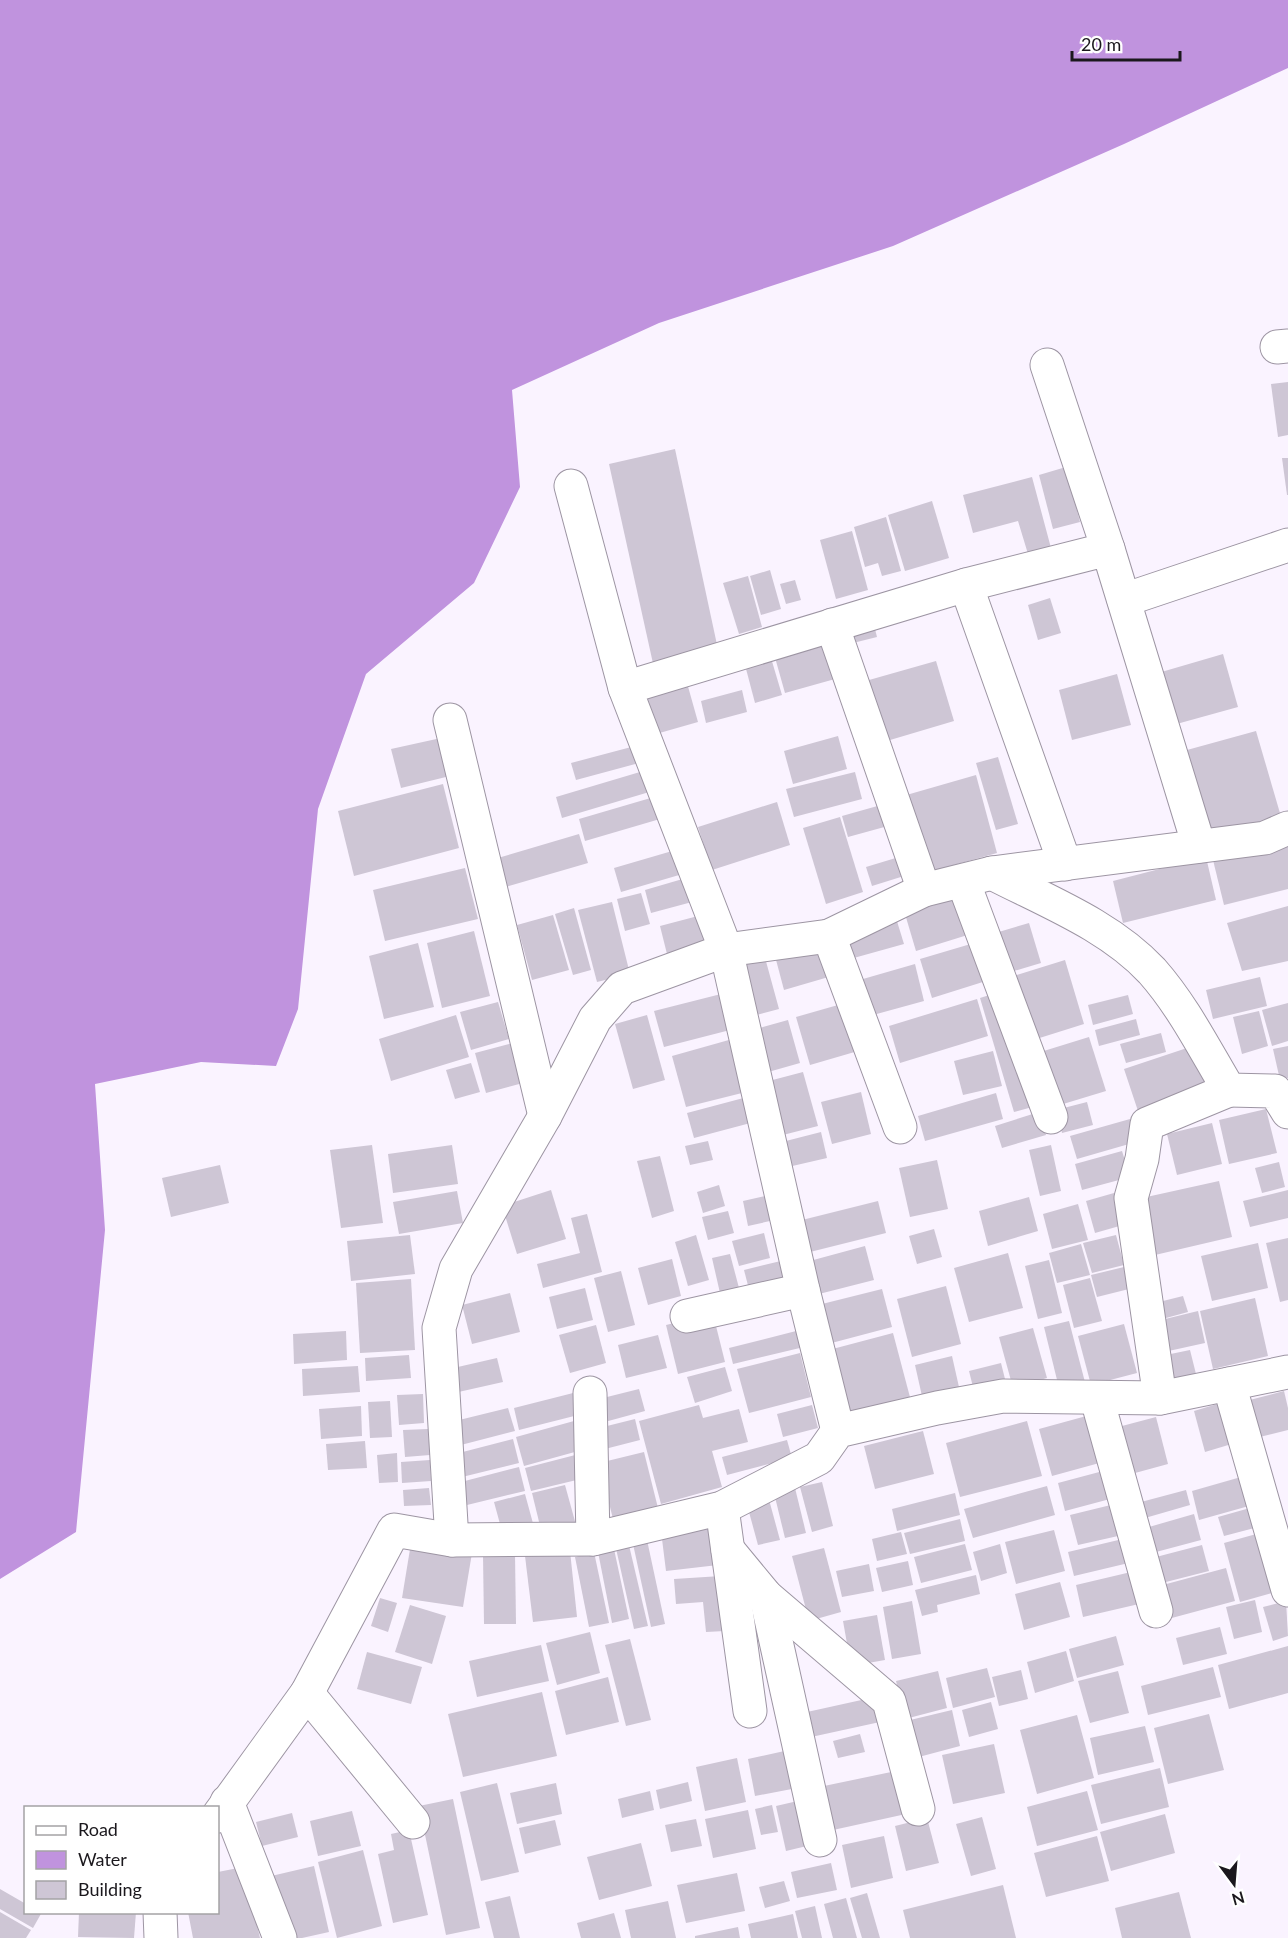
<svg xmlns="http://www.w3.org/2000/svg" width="1288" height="1938" font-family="Lato,sans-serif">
	<rect width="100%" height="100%" fill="#faf3ff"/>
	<polygon fill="#c093de" points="0,0 1288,0 1288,68 1124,144 893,246 659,323 512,390 520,487 474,583 366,674 318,809 298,1009 276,1066 201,1062 95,1084 105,1230 76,1532 0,1579"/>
	<g fill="#cec6d5">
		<polygon points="1288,382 1288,435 1278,437 1271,384"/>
		<polygon points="675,449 719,654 654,668 609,464"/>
		<polygon points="1282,458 1288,458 1288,495 1287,495"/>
		<polygon points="1066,467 1080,522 1053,529 1039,475"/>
		<polygon points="1032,477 1051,548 1028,554 1018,521 973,533 963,495"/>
		<polygon points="932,501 949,558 905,571 888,515"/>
		<polygon points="886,517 901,571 882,576 878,563 865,567 854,527"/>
		<polygon points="852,531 868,590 836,599 820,540"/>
		<polygon points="770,570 781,609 761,615 750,576"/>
		<polygon points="748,576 762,627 739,634 723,583"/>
		<polygon points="795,580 801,600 786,604 780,584"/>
		<polygon points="1050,598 1061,633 1038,640 1028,605"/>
		<polygon points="872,617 877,637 849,644 844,624"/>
		<polygon points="823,640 835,679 785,693 774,654"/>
		<polygon points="1223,654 1238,707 1173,725 1158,673"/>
		<polygon points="771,658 782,695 755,703 745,665"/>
		<polygon points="936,661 954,721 880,743 862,682"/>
		<polygon points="1117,674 1131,725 1072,740 1059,690"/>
		<polygon points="687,683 698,722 656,734 645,695"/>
		<polygon points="742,690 747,712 706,723 701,701"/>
		<polygon points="1256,731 1282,820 1213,840 1187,750"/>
		<polygon points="838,736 847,769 793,784 784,751"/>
		<polygon points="441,738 450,776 401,788 391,749"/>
		<polygon points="635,746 639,763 576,780 571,763"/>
		<polygon points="998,757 1018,824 996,830 976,763"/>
		<polygon points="650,769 656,790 562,818 556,797"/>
		<polygon points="855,772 862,799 794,817 786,789"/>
		<polygon points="976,775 997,853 925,873 903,796"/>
		<polygon points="443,784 459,848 354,876 338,811"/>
		<polygon points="654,797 660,819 585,841 579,819"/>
		<polygon points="777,802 790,845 712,870 698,827"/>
		<polygon points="881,805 888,826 848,837 842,816"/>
		<polygon points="840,817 863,892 826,904 803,828"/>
		<polygon points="579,834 588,863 499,889 491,860"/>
		<polygon points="1288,842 1288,889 1224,905 1213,860"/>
		<polygon points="679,849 686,873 621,892 614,868"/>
		<polygon points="899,857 904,876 872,886 866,867"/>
		<polygon points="1206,857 1216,900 1123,923 1113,881"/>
		<polygon points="465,868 478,919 385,941 373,890"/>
		<polygon points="686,878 692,902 651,913 645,890"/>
		<polygon points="641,893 650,924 625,931 617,899"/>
		<polygon points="963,896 974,933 916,951 905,914"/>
		<polygon points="612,902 630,974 597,982 578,910"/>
		<polygon points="1288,906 1288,961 1242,971 1227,923"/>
		<polygon points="574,908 591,970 573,975 555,914"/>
		<polygon points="553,915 569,970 532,980 517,925"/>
		<polygon points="698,916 708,951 669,962 660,926"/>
		<polygon points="896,918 904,944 843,961 835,936"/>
		<polygon points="1029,923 1041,963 1004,974 992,934"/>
		<polygon points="474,931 490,996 442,1008 427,943"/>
		<polygon points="822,942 832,976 784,990 775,956"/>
		<polygon points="418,943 434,1007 384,1019 369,956"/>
		<polygon points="974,943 986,981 932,998 920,959"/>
		<polygon points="764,954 779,1009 749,1017 734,962"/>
		<polygon points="1065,960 1084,1024 1030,1041 1010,977"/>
		<polygon points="915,964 924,1001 873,1015 863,979"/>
		<polygon points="1260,977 1267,1006 1213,1019 1206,990"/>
		<polygon points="1002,991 1036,1106 1014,1112 980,998"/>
		<polygon points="721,994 730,1030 664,1047 654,1011"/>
		<polygon points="1128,995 1133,1014 1093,1025 1088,1005"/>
		<polygon points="977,999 988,1036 900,1063 889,1026"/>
		<polygon points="498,1002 509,1039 471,1050 460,1012"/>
		<polygon points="845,1003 858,1051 810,1065 796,1017"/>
		<polygon points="1288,1003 1288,1041 1272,1046 1262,1010"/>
		<polygon points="1259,1011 1268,1046 1242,1054 1233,1017"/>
		<polygon points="456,1015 469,1057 391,1081 379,1039"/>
		<polygon points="647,1015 665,1080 633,1089 615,1024"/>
		<polygon points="1136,1019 1140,1035 1099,1046 1095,1030"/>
		<polygon points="788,1020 800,1063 761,1074 749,1031"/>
		<polygon points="1161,1033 1166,1052 1126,1063 1120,1044"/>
		<polygon points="1089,1037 1106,1091 1050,1108 1034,1054"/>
		<polygon points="736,1038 750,1091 686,1107 672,1056"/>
		<polygon points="513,1043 523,1083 486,1093 475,1053"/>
		<polygon points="1193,1046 1207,1088 1138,1111 1124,1069"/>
		<polygon points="1288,1046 1288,1078 1280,1080 1273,1049"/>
		<polygon points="993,1051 1002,1086 963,1095 954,1061"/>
		<polygon points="471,1063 480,1092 455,1099 446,1070"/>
		<polygon points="803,1072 818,1126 779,1136 765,1082"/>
		<polygon points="861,1092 871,1134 832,1144 821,1102"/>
		<polygon points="996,1093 1003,1119 925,1141 918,1116"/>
		<polygon points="751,1096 758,1121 694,1138 687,1113"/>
		<polygon points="1087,1102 1093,1125 1062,1133 1056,1110"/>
		<polygon points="1266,1109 1277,1153 1229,1164 1219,1120"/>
		<polygon points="1039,1112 1046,1135 1002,1148 995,1126"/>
		<polygon points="1130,1119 1136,1142 1077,1159 1070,1136"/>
		<polygon points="1212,1123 1222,1164 1177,1175 1167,1134"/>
		<polygon points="821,1132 827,1158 788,1167 782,1142"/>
		<polygon points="708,1141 713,1160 690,1165 685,1146"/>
		<polygon points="372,1145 383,1223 341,1228 330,1150"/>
		<polygon points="452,1145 458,1184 393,1193 388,1154"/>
		<polygon points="1051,1145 1061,1191 1040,1196 1029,1150"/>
		<polygon points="1122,1151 1130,1177 1082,1190 1075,1164"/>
		<polygon points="660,1156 674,1211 652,1218 637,1161"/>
		<polygon points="937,1160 948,1209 910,1217 899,1168"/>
		<polygon points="1279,1162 1285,1187 1262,1193 1255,1168"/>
		<polygon points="220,1165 229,1203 171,1217 162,1178"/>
		<polygon points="1219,1181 1232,1237 1155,1255 1142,1198"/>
		<polygon points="719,1185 725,1206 703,1213 697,1192"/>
		<polygon points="551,1190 566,1239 517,1254 502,1206"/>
		<polygon points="1288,1190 1288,1218 1250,1227 1243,1201"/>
		<polygon points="457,1191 463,1223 399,1234 393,1202"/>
		<polygon points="1114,1193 1123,1225 1095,1233 1086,1201"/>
		<polygon points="774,1194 779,1219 748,1226 743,1201"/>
		<polygon points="1029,1197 1038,1231 988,1246 979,1211"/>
		<polygon points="878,1201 886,1233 802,1254 794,1222"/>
		<polygon points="1078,1204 1088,1240 1052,1249 1043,1214"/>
		<polygon points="728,1211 734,1233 708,1240 702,1217"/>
		<polygon points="587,1214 602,1272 543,1288 537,1264 580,1253 571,1218"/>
		<polygon points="934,1229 942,1257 917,1264 909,1236"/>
		<polygon points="764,1233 770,1258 739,1266 732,1241"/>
		<polygon points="410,1235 415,1274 351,1281 347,1241"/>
		<polygon points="696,1235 709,1280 688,1286 675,1242"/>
		<polygon points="1116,1235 1124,1265 1092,1273 1083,1243"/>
		<polygon points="1288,1238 1288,1300 1280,1302 1266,1243"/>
		<polygon points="1258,1243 1268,1288 1212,1301 1201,1256"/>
		<polygon points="1081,1244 1090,1275 1057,1283 1049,1253"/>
		<polygon points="865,1246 874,1280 815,1295 806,1262"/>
		<polygon points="1008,1253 1023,1308 969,1322 954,1268"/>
		<polygon points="730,1254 739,1288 720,1293 712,1258"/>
		<polygon points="672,1259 681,1296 648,1305 638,1268"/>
		<polygon points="785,1260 792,1287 751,1297 744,1270"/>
		<polygon points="1049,1260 1062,1313 1038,1319 1025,1266"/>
		<polygon points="1124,1267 1129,1289 1097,1297 1091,1275"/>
		<polygon points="621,1271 635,1325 608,1332 594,1278"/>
		<polygon points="1090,1278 1102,1321 1074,1328 1063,1285"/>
		<polygon points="411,1279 415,1350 360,1353 356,1283"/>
		<polygon points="946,1286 961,1344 912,1357 897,1299"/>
		<polygon points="585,1288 593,1320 557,1329 549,1297"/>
		<polygon points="882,1289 892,1327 824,1345 814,1306"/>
		<polygon points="510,1293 520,1332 472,1344 462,1305"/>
		<polygon points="1183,1296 1188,1312 1155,1321 1151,1304"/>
		<polygon points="1255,1298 1268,1356 1213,1369 1200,1311"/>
		<polygon points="1198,1311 1205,1343 1164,1352 1157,1321"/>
		<polygon points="713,1314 725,1362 678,1374 666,1325"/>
		<polygon points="1069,1321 1086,1386 1060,1392 1044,1327"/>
		<polygon points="1124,1324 1137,1373 1091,1385 1078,1336"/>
		<polygon points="596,1325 606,1363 570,1373 559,1335"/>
		<polygon points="1033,1328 1047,1378 1013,1388 999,1337"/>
		<polygon points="800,1330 804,1347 733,1364 729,1348"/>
		<polygon points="346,1331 347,1360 294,1364 293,1334"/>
		<polygon points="893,1333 911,1401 843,1418 825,1351"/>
		<polygon points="658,1335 667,1368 626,1378 618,1345"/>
		<polygon points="1190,1350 1196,1374 1161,1382 1156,1357"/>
		<polygon points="800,1353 811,1397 749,1413 737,1369"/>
		<polygon points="409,1355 411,1378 366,1381 365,1358"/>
		<polygon points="952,1356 961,1396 924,1405 915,1365"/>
		<polygon points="497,1358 503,1382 454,1393 449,1369"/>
		<polygon points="1001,1363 1008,1391 976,1399 969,1371"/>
		<polygon points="358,1366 360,1392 303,1396 302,1369"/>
		<polygon points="725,1367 732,1391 695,1403 687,1377"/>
		<polygon points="639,1389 645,1411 601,1423 595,1400"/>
		<polygon points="581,1391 586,1413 519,1430 514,1408"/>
		<polygon points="1284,1391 1288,1408 1288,1430 1247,1440 1238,1403"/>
		<polygon points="423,1394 424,1423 399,1425 397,1395"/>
		<polygon points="390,1401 392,1437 370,1438 368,1402"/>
		<polygon points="1224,1402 1235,1443 1205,1452 1194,1411"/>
		<polygon points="699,1405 703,1418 739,1409 748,1442 712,1451 722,1487 661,1504 639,1421"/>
		<polygon points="812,1405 818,1428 783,1437 777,1414"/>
		<polygon points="361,1406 362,1436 321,1439 319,1409"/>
		<polygon points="508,1408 515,1431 457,1446 451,1422"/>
		<polygon points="1090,1415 1103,1462 1052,1476 1039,1429"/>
		<polygon points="1156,1417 1168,1464 1135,1473 1122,1426"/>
		<polygon points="635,1419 640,1440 601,1450 595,1429"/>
		<polygon points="574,1421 582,1450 524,1466 516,1437"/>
		<polygon points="1027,1421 1042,1476 960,1497 946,1443"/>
		<polygon points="428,1429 430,1455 405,1457 403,1430"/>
		<polygon points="923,1431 934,1474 875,1489 864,1446"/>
		<polygon points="513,1439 519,1463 462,1477 455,1454"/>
		<polygon points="787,1440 792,1458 727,1475 722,1457"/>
		<polygon points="365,1441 367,1468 328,1470 326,1444"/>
		<polygon points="644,1452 658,1508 613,1519 599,1463"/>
		<polygon points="397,1453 398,1482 379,1483 377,1455"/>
		<polygon points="583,1453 589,1477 531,1491 525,1468"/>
		<polygon points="430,1460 431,1481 402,1483 401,1462"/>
		<polygon points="519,1467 525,1491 467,1505 461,1482"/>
		<polygon points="1103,1471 1110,1499 1065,1511 1058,1483"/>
		<polygon points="1248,1475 1256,1504 1199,1520 1192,1491"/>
		<polygon points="822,1482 833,1526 812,1532 800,1487"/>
		<polygon points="565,1485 576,1525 542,1534 532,1493"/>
		<polygon points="1047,1486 1055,1515 973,1538 964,1509"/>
		<polygon points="429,1488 431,1505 404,1506 403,1490"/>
		<polygon points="795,1488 806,1533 785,1538 774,1493"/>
		<polygon points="1186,1490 1190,1505 1145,1518 1141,1502"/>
		<polygon points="955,1493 960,1515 897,1531 892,1509"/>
		<polygon points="525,1494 534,1527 503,1535 494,1502"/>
		<polygon points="768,1496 780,1540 758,1545 746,1501"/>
		<polygon points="1119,1503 1127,1534 1078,1545 1070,1515"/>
		<polygon points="1257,1506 1262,1526 1224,1536 1218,1517"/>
		<polygon points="1194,1514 1201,1540 1156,1552 1149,1527"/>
		<polygon points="960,1519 965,1541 910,1554 904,1533"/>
		<polygon points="714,1526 718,1565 666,1571 661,1531"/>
		<polygon points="1054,1530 1065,1571 1016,1584 1005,1542"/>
		<polygon points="1267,1531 1283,1590 1240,1602 1224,1543"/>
		<polygon points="901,1532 907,1554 877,1561 872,1539"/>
		<polygon points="412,1537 473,1547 463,1607 402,1598"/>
		<polygon points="1131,1537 1137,1561 1074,1576 1068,1552"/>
		<polygon points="647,1540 665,1624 651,1627 633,1544"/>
		<polygon points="628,1541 648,1626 634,1629 615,1544"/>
		<polygon points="965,1544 972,1570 921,1583 914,1557"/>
		<polygon points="1000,1544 1007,1573 981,1581 973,1552"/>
		<polygon points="1202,1545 1209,1571 1162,1583 1156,1557"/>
		<polygon points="824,1548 841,1612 809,1621 792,1556"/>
		<polygon points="614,1549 629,1619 612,1623 598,1552"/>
		<polygon points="570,1551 577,1617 533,1622 525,1556"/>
		<polygon points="594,1552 609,1623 589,1627 575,1557"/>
		<polygon points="515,1554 516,1624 484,1624 483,1555"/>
		<polygon points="908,1561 913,1585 882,1592 876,1568"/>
		<polygon points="869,1564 874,1591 842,1597 836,1571"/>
		<polygon points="1226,1568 1235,1601 1168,1619 1159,1586"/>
		<polygon points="1131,1572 1139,1604 1083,1617 1076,1585"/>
		<polygon points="976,1575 980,1594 937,1605 938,1612 922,1616 915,1590"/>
		<polygon points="721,1576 725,1631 706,1632 703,1602 676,1604 674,1579"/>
		<polygon points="1060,1582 1070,1617 1024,1630 1015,1594"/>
		<polygon points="380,1598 397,1603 388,1632 371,1626"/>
		<polygon points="1255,1600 1262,1632 1234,1639 1226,1607"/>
		<polygon points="912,1601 921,1654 892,1659 883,1607"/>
		<polygon points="1286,1601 1288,1636 1273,1641 1263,1607"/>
		<polygon points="410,1605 446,1616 432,1664 395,1652"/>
		<polygon points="877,1615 885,1660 851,1666 843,1621"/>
		<polygon points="1220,1627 1227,1654 1183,1665 1176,1638"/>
		<polygon points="590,1632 600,1673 557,1685 546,1643"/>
		<polygon points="1116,1636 1124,1665 1077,1678 1069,1649"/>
		<polygon points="630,1639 651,1720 626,1726 605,1645"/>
		<polygon points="541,1645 549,1681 477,1697 469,1661"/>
		<polygon points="1288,1646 1288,1693 1229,1709 1218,1665"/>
		<polygon points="1066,1651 1074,1681 1035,1693 1027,1662"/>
		<polygon points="367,1652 422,1667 411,1704 357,1689"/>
		<polygon points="1213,1667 1221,1697 1148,1715 1141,1686"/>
		<polygon points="987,1668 995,1697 953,1708 946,1678"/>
		<polygon points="1021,1670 1028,1699 999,1706 992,1677"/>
		<polygon points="938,1671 947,1708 905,1719 896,1681"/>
		<polygon points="1118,1671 1129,1713 1090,1723 1078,1681"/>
		<polygon points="608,1677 619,1722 566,1735 555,1691"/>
		<polygon points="542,1692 557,1756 463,1777 448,1714"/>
		<polygon points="875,1697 880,1722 802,1739 798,1714"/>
		<polygon points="991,1702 998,1729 969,1737 962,1710"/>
		<polygon points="952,1710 960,1746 915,1758 906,1721"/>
		<polygon points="1209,1714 1224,1770 1168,1784 1154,1728"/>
		<polygon points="1077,1715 1094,1778 1037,1794 1020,1730"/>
		<polygon points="1145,1726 1154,1762 1098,1775 1090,1738"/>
		<polygon points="860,1734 865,1752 838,1758 833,1741"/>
		<polygon points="994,1744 1005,1793 953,1804 942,1755"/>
		<polygon points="789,1750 797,1788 755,1796 748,1759"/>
		<polygon points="737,1758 746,1802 705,1811 696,1767"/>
		<polygon points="1160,1768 1169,1807 1101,1824 1091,1785"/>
		<polygon points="896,1771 906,1814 833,1830 824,1786"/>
		<polygon points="688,1782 692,1801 660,1809 656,1790"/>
		<polygon points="497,1783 519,1872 481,1881 460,1792"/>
		<polygon points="556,1783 562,1814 517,1824 510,1793"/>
		<polygon points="650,1791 654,1810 622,1818 618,1799"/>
		<polygon points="1087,1791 1098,1830 1037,1846 1027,1807"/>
		<polygon points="453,1799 480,1928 446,1935 419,1806"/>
		<polygon points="802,1800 811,1845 786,1851 776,1806"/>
		<polygon points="772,1805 778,1832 761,1835 755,1809"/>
		<polygon points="748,1810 756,1849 713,1858 705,1819"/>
		<polygon points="352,1811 361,1846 318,1856 310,1821"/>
		<polygon points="292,1813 298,1837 262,1846 256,1822"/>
		<polygon points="1165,1814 1175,1853 1111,1871 1100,1832"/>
		<polygon points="982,1817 996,1869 971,1876 956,1824"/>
		<polygon points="927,1818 939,1863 906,1871 895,1826"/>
		<polygon points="696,1819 702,1846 671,1852 665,1825"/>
		<polygon points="555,1820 561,1845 525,1854 519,1828"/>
		<polygon points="409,1830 428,1915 393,1923 378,1854 394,1850 391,1834"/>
		<polygon points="884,1836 893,1878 851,1888 842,1845"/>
		<polygon points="1097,1836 1109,1881 1046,1897 1034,1853"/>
		<polygon points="641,1843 652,1886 599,1900 587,1857"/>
		<polygon points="363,1850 382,1926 337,1938 318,1862"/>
		<polygon points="831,1863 837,1890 797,1898 791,1872"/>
		<polygon points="314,1866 329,1932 302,1938 282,1938 267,1877"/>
		<polygon points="243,1867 260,1938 193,1938 188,1912 218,1912 218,1872"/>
		<polygon points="737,1873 745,1911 686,1923 677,1885"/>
		<polygon points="784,1881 790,1901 765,1908 759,1887"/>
		<polygon points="1003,1885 1016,1938 910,1938 903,1910"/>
		<polygon points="0,1889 26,1904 26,1912 42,1912 33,1928 0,1909"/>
		<polygon points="1179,1892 1191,1938 1122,1938 1115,1908"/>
		<polygon points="867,1893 880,1938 862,1938 850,1898"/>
		<polygon points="510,1896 520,1938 494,1938 485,1902"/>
		<polygon points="846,1898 857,1938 833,1938 824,1904"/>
		<polygon points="668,1901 676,1938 631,1938 625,1910"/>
		<polygon points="815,1906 822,1938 802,1938 795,1911"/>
		<polygon points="0,1912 31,1930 26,1938 0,1938"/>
		<polygon points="79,1912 136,1912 134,1938 78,1937"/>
		<polygon points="614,1913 621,1938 581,1938 577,1923"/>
		<polygon points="793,1914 798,1938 751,1938 748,1924"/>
		<polygon points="738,1927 740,1938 695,1938 695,1936"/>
	</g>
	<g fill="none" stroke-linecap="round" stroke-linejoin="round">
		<defs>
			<g id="street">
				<polyline points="1277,347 1288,346"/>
				<polyline points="1047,365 1108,549"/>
				<polyline points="571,486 625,688"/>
				<polyline points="966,585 1065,864"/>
				<polyline points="1124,600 1288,545"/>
				<polyline points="832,625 924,890"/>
				<polyline points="450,720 545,1116"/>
				<path d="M 992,873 C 1046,901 1109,925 1152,971 C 1183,1006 1205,1050 1229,1090 L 1275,1091 L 1288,1112"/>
				<polyline points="963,881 1051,1117"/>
				<polyline points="829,936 900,1127"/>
				<polyline points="687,1316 803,1290"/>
				<polyline points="1229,1384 1288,1590"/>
				<polyline points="590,1393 593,1539"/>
				<polyline points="1160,1398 1131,1198 1142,1159 1147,1124 1229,1090"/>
				<polyline points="1097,1399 1156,1611"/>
				<polyline points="838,1431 803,1290 726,950 625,688 966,585 1108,549 1199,846"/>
				<polyline points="722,1508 750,1711"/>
				<polyline points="452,1540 439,1328 456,1269 545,1116 595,1019 622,988 726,950 829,936 924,890 992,873 1265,838 1288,828"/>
				<polyline points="728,1550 766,1596 889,1701 918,1809"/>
				<polyline points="766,1596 820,1840"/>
				<polyline points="307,1693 413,1822"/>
				<polyline points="227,1802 280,1938"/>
			</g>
			<g id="secondary">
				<polyline points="218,1816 307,1693 394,1530 452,1540 593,1539 722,1508 819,1458 838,1431 937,1408 1003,1396 1160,1398 1288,1372"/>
				<polyline points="160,1912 161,1938"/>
			</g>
		</defs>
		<use href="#street" stroke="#9d95a3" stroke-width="35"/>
		<use href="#secondary" stroke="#9d95a3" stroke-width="35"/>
		<use href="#street" stroke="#fff" stroke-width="33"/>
		<use href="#secondary" stroke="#fff" stroke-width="33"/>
	</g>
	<rect x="24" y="1806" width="195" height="108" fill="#ffffff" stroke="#a4a3a5" stroke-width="1.5"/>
	<rect x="36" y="1826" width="30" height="9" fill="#ffffff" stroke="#a4a3a5" stroke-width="1.5"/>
	<text x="78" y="1836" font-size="18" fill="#1b181d">Road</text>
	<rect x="36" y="1851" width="30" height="18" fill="#c093de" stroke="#a4a3a5" stroke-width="1.5"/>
	<text x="78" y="1866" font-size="18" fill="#1b181d">Water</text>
	<rect x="36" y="1881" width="30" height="18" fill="#cec6d5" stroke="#a4a3a5" stroke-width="1.5"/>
	<text x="78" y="1896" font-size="18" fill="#1b181d">Building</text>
	<g transform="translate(1234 1884) rotate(164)" stroke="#ffffff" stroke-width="4.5" paint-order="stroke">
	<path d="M0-4.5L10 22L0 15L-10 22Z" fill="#1b181d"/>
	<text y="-9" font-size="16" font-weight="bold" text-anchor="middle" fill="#1b181d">N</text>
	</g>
	<path d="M1072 51v9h108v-9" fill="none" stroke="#1b181d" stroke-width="3"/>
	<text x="1081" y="51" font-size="18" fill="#1b181d" stroke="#ffffff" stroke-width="4.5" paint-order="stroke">20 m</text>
</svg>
